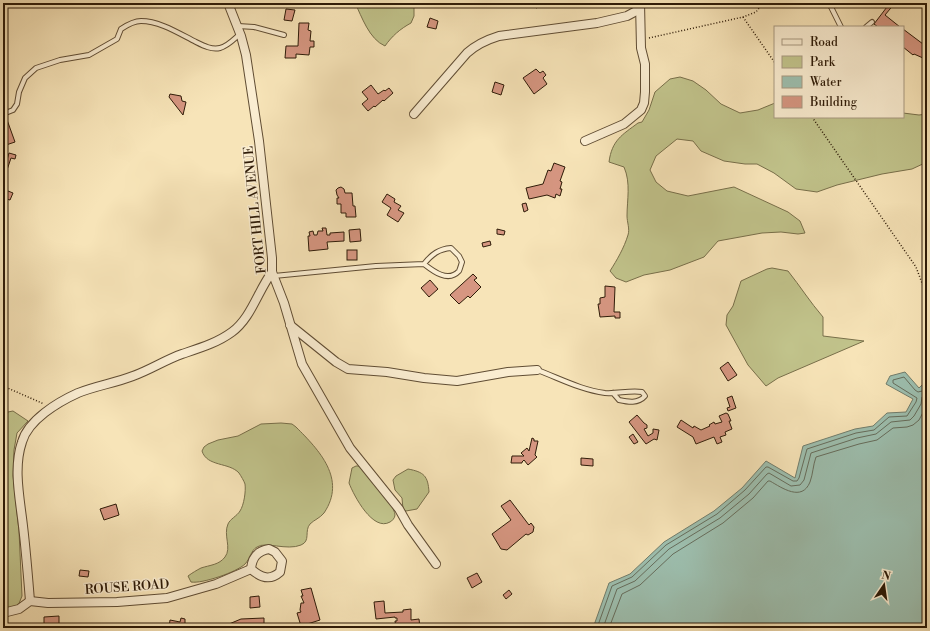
<svg xmlns="http://www.w3.org/2000/svg" width="930" height="631" font-family="'Libre Bodoni',serif">
	<rect width="100%" height="100%" fill="#f7e4b8"/>
	<filter id="stains"><feTurbulence type="fractalNoise" baseFrequency=".005" numOctaves="4"/><feColorMatrix values="0 0 0 0 .2 0 0 0 0 .09 0 0 0 0 .02 0 0 0 .5 -.17"/></filter>
	<radialGradient id="worn" r=".72"><stop offset=".6" stop-color="#630" stop-opacity="0"/><stop offset="1" stop-color="#630" stop-opacity=".3"/></radialGradient>
	<g fill="#c1c38b" stroke="#786f4a">
		<path d="M 355,3 L 414,3 L 414,16 L 411,23 C 400,29 392,36 385,46 C 369,39 362,17 355,3 Z"/>
		<path d="M 680,77 L 693,81 L 706,90 L 721,104 L 740,113 L 758,110 L 775,103 L 775,117 L 903,117 L 903,113 L 919,115 L 927,114 L 927,162 L 912,169 L 882,174 L 837,185 L 817,192 L 796,189 L 774,173 L 757,164 L 745,164 L 724,161 L 701,151 L 693,141 L 677,139 L 656,156 L 650,170 L 656,182 L 667,191 L 688,196 L 734,187 L 788,212 L 800,221 L 805,233 L 798,234 L 781,232 L 762,233 L 718,241 L 704,257 L 670,270 L 644,275 L 626,282 L 616,278 L 610,271 C 617,260 624,248 628,235 C 630,229 627,222 627,216 C 627,200 631,183 624,167 L 609,162 C 612,140 622,135 638,123 L 642,122 L 649,110 L 655,92 L 670,79 Z"/>
		<path d="M 772,268 L 788,271 C 800,286 810,302 823,317 L 823,336 L 864,341 L 778,378 L 766,386 L 748,365 L 726,325 L 727,315 L 733,306 L 741,281 L 767,269 Z"/>
		<polygon points="13,411 28,421 17,433 14,450 13,476 19,531 22,596 18,606 10,608 3,608 3,413"/>
		<path d="M 281,423 L 292,424 L 296,427 C 319,450 347,479 324,513 C 320,518 314,520 310,524 C 304,531 311,541 301,545 C 287,551 265,541 257,547 C 251,550 250,559 245,564 C 237,572 202,584 191,582 L 188,576 C 192,573 197,570 201,568 C 210,565 219,565 225,557 C 232,548 223,535 228,524 C 230,519 237,516 240,511 C 244,505 246,491 245,484 C 244,481 241,476 239,473 C 229,462 207,467 202,451 L 204,447 L 208,444 L 218,440 L 238,436 L 261,424 Z"/>
		<path d="M 356,466 L 362,466 C 370,477 394,503 395,515 C 395,518 392,521 390,522 C 373,532 354,496 349,483 L 352,468 Z"/>
		<path d="M 408,469 C 424,472 428,476 429,492 L 417,509 L 406,511 L 403,509 L 402,498 L 395,490 L 393,480 L 396,476 Z"/>
	</g>
	<polygon fill="#9dbfaf" stroke="#717d6c" points="905,372 919,388 927,380 927,628 593,628 609,583 630,574 664,542 714,511 742,488 766,461 795,478 803,446 855,429 873,426 887,413 906,412 913,399 886,384 890,376"/>
	<g fill="none" stroke-linecap="round" stroke-linejoin="round">
		<g stroke="#666d5c" stroke-width="1">
			<polyline points="597,628 612,586 632,577 666,545 717,514 745,490 766,467 768,467 793,481 797,481 799,478 807,449 856,433 874,430 889,417 907,416 916,402 917,398 893,383 893,380 904,377 915,390 918,392 922,391 927,386"/>
			<polyline points="603,628 617,589 635,581 669,549 720,518 749,494 767,474 769,473 791,486 800,485 804,480 811,453 857,438 876,434 891,422 910,420 914,416 921,404 922,397 927,393"/>
			<path d="M 609,628 L 622,594 L 640,585 L 673,554 L 723,523 L 753,498 L 768,481 L 770,481 C 782,488 802,502 810,482 C 813,474 813,465 816,457 L 859,444 L 877,440 L 893,428 L 907,427 L 913,425 L 919,420 L 927,405"/>
		</g>
	</g>
	<g fill="#d69681" stroke="#2e1b08">
		<polygon points="528,3 539,3 537,8 528,5"/>
		<polygon points="890,3 895,3 885,15 900,27 878,27 874,24"/>
		<polygon points="286,9 295,10 292,21 284,20"/>
		<polygon points="430,18 438,21 436,29 427,27"/>
		<polygon points="299,23 309,23 308,30 311,31 310,41 314,41 314,47 310,47 309,55 296,54 296,58 285,58 286,46 298,46"/>
		<polygon points="903,29 927,47 927,53 923,58 914,54 913,55 903,47"/>
		<polygon points="536,69 540,73 543,71 546,75 543,78 547,84 534,94 523,78"/>
		<polygon points="495,82 504,85 501,95 492,92"/>
		<polygon points="371,85 378,94 384,90 385,91 389,88 393,93 384,101 383,100 375,107 374,106 368,111 362,104 368,99 362,92"/>
		<polygon points="170,94 181,96 182,101 186,102 183,115 169,97"/>
		<polygon points="6,117 15,142 6,145 3,136 3,118"/>
		<polygon points="9,153 16,155 15,159 11,158 6,173 3,172 3,158 7,160"/>
		<polygon points="554,163 565,167 560,181 562,182 560,189 562,189 560,196 556,194 555,198 547,195 529,199 526,188 543,184 548,170 551,171"/>
		<polygon points="341,187 344,189 345,193 352,193 353,206 355,206 356,217 346,217 346,213 341,213 341,204 337,204 337,198 339,198 337,195 336,190 338,188"/>
		<polygon points="3,189 13,193 10,200 3,198"/>
		<polygon points="387,194 395,199 394,202 401,206 398,210 404,213 398,222 387,215 391,208 382,202"/>
		<polygon points="526,203 528,210 524,212 522,204"/>
		<polygon points="322,228 326,228 327,235 330,235 330,233 344,232 344,241 327,242 328,249 309,251 308,236 310,236 309,232 313,231 314,235 317,235 318,231 323,231"/>
		<polygon points="360,229 361,241 350,242 349,230"/>
		<polygon points="497,229 505,231 504,235 497,234"/>
		<polygon points="490,241 491,245 483,247 482,243"/>
		<rect x="347" y="250" width="10" height="10"/>
		<polygon points="473,274 477,278 474,280 481,287 470,298 468,296 459,304 450,295"/>
		<polygon points="430,280 438,289 429,297 421,288"/>
		<polygon points="605,286 615,287 614,312 620,312 620,318 615,318 615,316 600,317 598,304 600,304 600,298 605,297"/>
		<polygon points="728,362 737,375 728,381 720,368"/>
		<polygon points="732,396 736,408 728,411 727,408 730,407 727,398"/>
		<polygon points="726,413 728,414 731,421 729,421 732,429 725,432 726,435 720,437 722,442 717,444 714,437 696,444 693,437 677,427 681,420 693,428 694,426 701,430 710,426 709,425 714,422 715,424 722,422 719,416"/>
		<polygon points="637,415 644,423 647,425 647,428 644,429 648,436 653,433 653,429 659,430 657,440 654,439 646,444 629,422"/>
		<polygon points="633,434 638,442 634,444 629,437"/>
		<polygon points="532,438 534,439 534,441 538,441 535,455 537,457 528,465 524,460 522,462 522,463 511,463 512,456 524,456 521,453 527,448 529,451"/>
		<polygon points="581,458 593,459 593,466 581,465"/>
		<polygon points="510,500 529,525 531,523 534,527 533,532 528,535 526,534 507,550 501,549 492,534 511,520 501,506"/>
		<polygon points="116,504 119,515 104,520 100,509"/>
		<polygon points="80,570 89,571 88,577 79,576"/>
		<polygon points="477,573 482,582 472,588 467,578"/>
		<polygon points="311,588 320,620 301,626 297,613 301,612 300,610 301,603 304,603 301,596 303,596 301,590"/>
		<polygon points="509,590 512,594 506,599 503,595"/>
		<polygon points="259,596 260,607 250,608 250,597"/>
		<polygon points="384,601 385,613 403,612 403,610 411,609 411,620 419,619 420,628 409,628 409,627 396,628 395,621 397,621 397,618 395,618 395,617 376,619 374,602"/>
		<polygon points="59,616 59,625 44,626 44,617"/>
		<polygon points="181,618 185,619 185,624 193,625 193,628 169,628 170,620 180,622"/>
		<polygon points="264,618 264,628 230,628 229,624 241,619"/>
		<polygon points="114,625 115,628 100,628 100,626"/>
	</g>
	<g fill="none" stroke-linecap="round" stroke-linejoin="round">
		<defs>
			<g id="lane">
				<polyline points="829,3 841,27"/>
				<polyline points="238,26 254,27 284,35"/>
				<polyline points="866,27 872,22"/>
				<path d="M 3,114 L 13,110 L 17,104 L 19,92 L 25,78 L 36,68 L 60,60 L 89,55 L 117,39 L 121,29 C 127,25 134,21 141,21 C 160,21 180,34 196,42 C 204,46 212,50 220,48 C 228,46 234,39 240,34"/>
				<path d="M 274,276 L 376,266 L 424,264 C 432,254 439,249 451,248 L 459,256 L 462,262 C 461,265 460,269 459,271 C 448,283 433,271 424,264"/>
				<path d="M 537,370 C 559,378 581,390 605,393 C 617,394 630,390 642,392 L 645,396 C 638,404 628,402 619,400 L 613,393"/>
			</g>
			<g id="street">
				<polyline points="228,3 241,36 246,55 259,141 272,258 272,272 284,303 302,364 350,448 399,509 408,525 436,564"/>
				<path d="M 414,114 L 467,53 C 477,44 486,40 499,36 L 597,23 L 627,16 L 640,9"/>
				<polyline points="585,141 624,124 641,110 644,103 645,92 645,64 641,48 640,3"/>
				<polyline points="290,325 336,362 348,369 387,372 424,378 457,381 508,372 537,370"/>
				<path d="M 269,549 L 275,552 L 282,561 L 280,572 C 270,581 261,578 251,569 C 252,558 257,551 269,549 Z"/>
				<path d="M 30,601 C 28,576 26,551 23,526 C 20,499 13,468 22,442 C 28,420 58,402 78,393 C 95,386 115,383 133,376 C 150,370 165,360 182,354 C 200,348 217,343 232,332 C 251,318 258,291 272,272"/>
				<polyline points="3,613 19,609 30,601 48,603 117,602 167,598 216,584 251,569"/>
			</g>
		</defs>
		<use href="#lane" stroke="#604d34" stroke-width="6"/>
		<use href="#street" stroke="#604d34" stroke-width="10"/>
		<g stroke="#2e1b08" stroke-width="1.5" stroke-dasharray="1 2" stroke-linecap="butt">
			<polyline points="743,17 775,63"/>
			<polyline points="649,38 743,17 756,12 763,3"/>
			<polyline points="812,117 916,267 925,291 927,291"/>
			<polyline points="3,386 44,404"/>
		</g>
		<use href="#lane" stroke="#faedd1" stroke-width="4"/>
		<use href="#street" stroke="#faedd1" stroke-width="8"/>
	</g>
	<g text-anchor="middle" dominant-baseline="central" stroke-width="3" stroke-linejoin="round" paint-order="stroke">
		<g font-size="13" fill="#2e1b08" stroke="#faedd1">
			<text transform="translate(255 210) rotate(-96)">FORT HILL AVENUE</text>
			<text transform="translate(127 587) rotate(-4)">ROUSE ROAD</text>
		</g>
	</g>
	<rect width="930" height="631" fill="none" stroke="#f7e4b8" stroke-width="16"/>
	<rect x="4" y="4" width="922" height="623" fill="none" stroke="#2e1b08" stroke-width="2"/>
	<rect x="8" y="8" width="914" height="615" fill="none" stroke="#2e1b08"/>
	<rect x="774" y="26" width="130" height="92" fill="#faedd1" stroke="#a89981"/>
	<rect x="782" y="39" width="20" height="6" fill="#faedd1" stroke="#a89981"/>
	<text x="810" y="46" font-size="12" fill="#2e1b08">Road</text>
	<rect x="782" y="56" width="20" height="12" fill="#c1c38b" stroke="#a89981"/>
	<text x="810" y="66" font-size="12" fill="#2e1b08">Park</text>
	<rect x="782" y="76" width="20" height="12" fill="#9dbfaf" stroke="#a89981"/>
	<text x="810" y="86" font-size="12" fill="#2e1b08">Water</text>
	<rect x="782" y="96" width="20" height="12" fill="#d69681" stroke="#a89981"/>
	<text x="810" y="106" font-size="12" fill="#2e1b08">Building</text>
	<g transform="translate(884 585) rotate(13)" stroke="#faedd1" stroke-width="3" paint-order="stroke">
	<path d="M0-3L7 15L0 10L-7 15Z" fill="#2e1b08"/>
	<text y="-6" font-size="11" font-weight="bold" text-anchor="middle" fill="#2e1b08">N</text>
	</g>
	<rect width="100%" height="100%" filter="url(#stains)"/>
	<rect width="100%" height="100%" fill="url(#worn)"/>
</svg>
